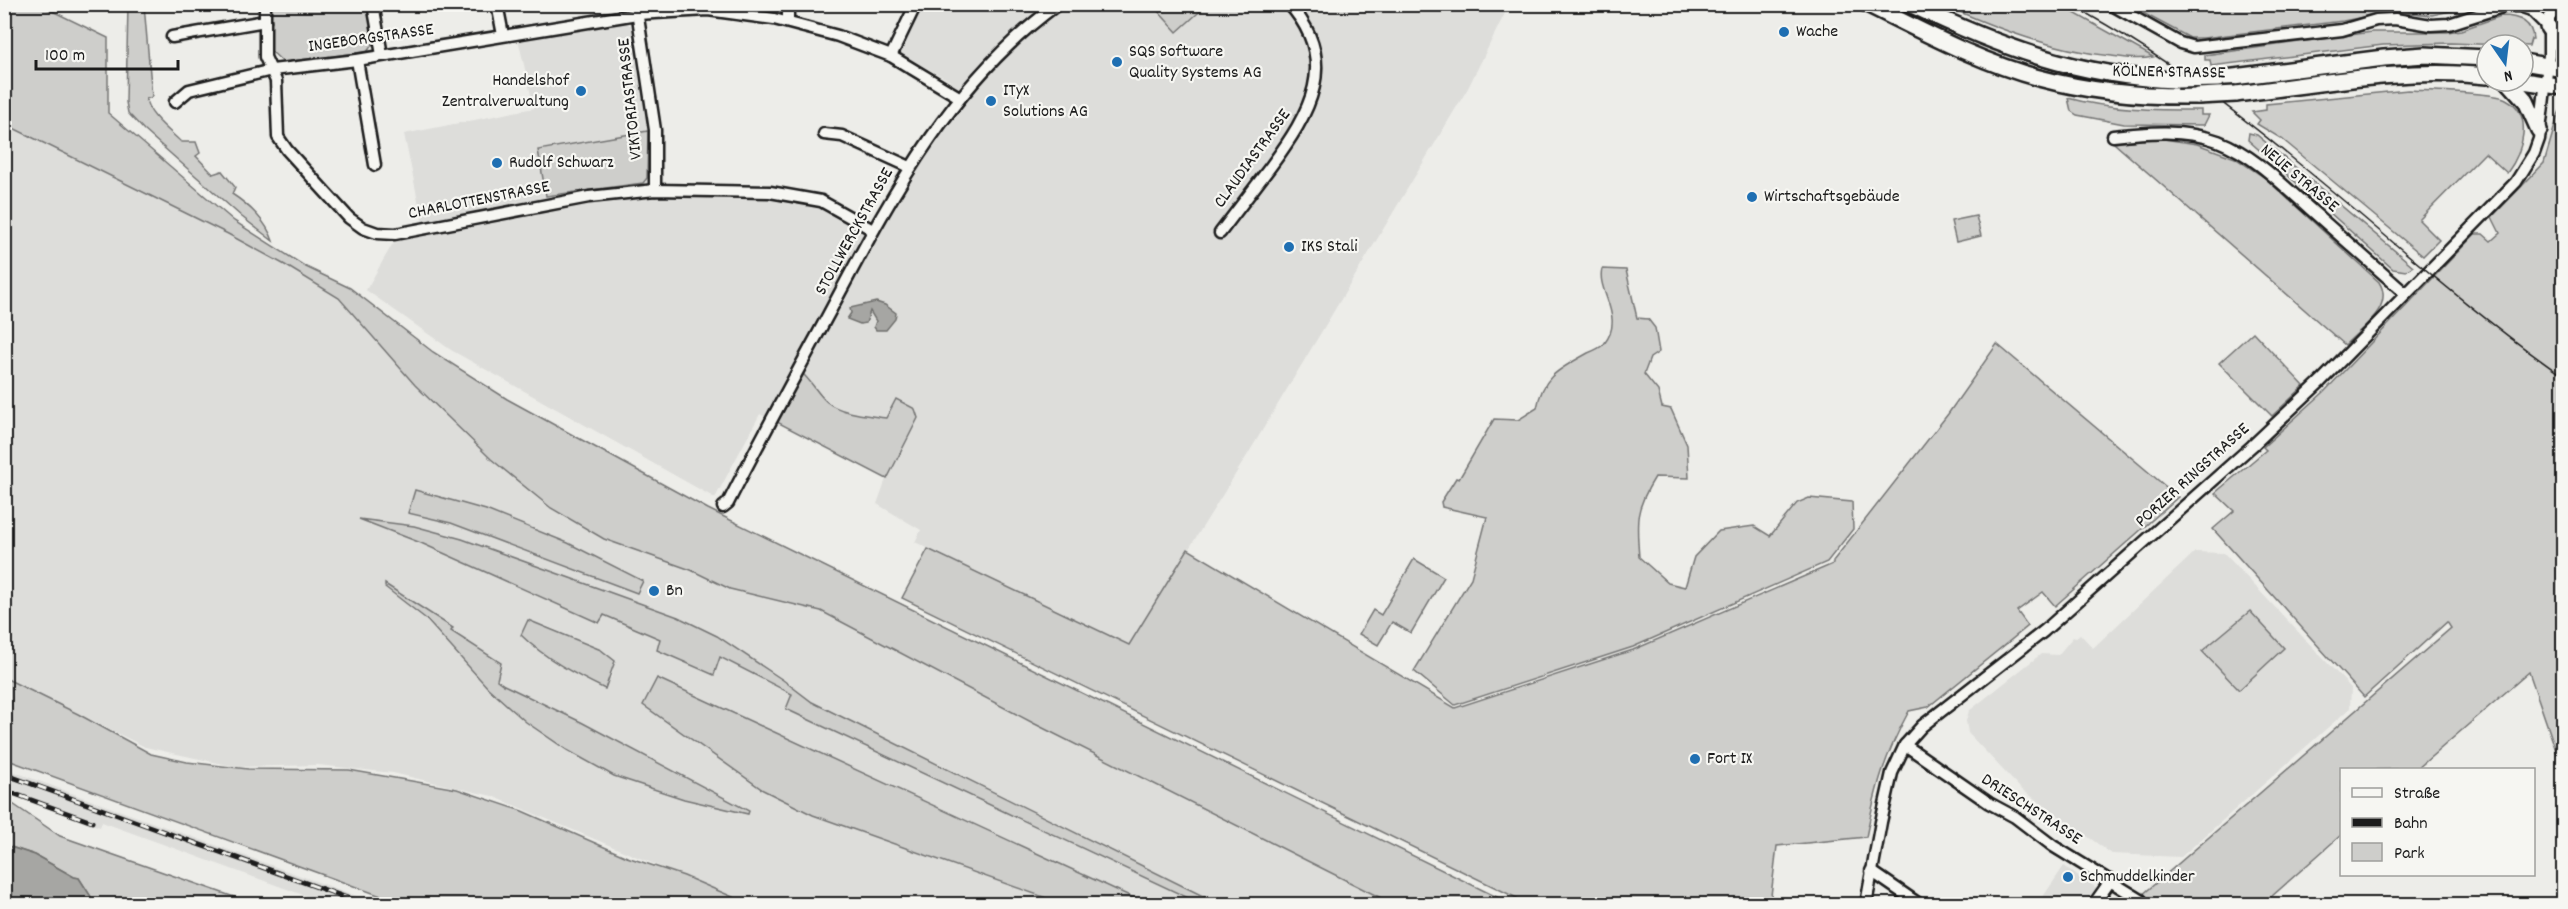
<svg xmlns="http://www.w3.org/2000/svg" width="2568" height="909" font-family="Dekko,sans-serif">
	<rect width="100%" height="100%" fill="#edede9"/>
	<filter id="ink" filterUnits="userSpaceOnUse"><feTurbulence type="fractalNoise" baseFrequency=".0167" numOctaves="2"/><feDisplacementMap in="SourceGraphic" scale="12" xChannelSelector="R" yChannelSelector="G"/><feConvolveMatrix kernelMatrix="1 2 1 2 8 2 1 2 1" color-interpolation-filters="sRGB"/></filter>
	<g filter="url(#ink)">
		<g fill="#ddddda" fill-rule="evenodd">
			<polygon points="922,5 1509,5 1468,88 1248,454 1129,645 915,542 921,530 877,504 886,479 760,414 715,498 451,350 366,290 392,245 423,224 404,134 534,108 518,39 624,21 633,27 650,130 654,191 746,193 820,203 879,234 929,148 962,102 950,81 898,52"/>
			<path d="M 4,124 L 228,234 L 285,265 L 339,298 L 415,385 L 491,459 L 551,508 L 604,539 L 691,570 L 730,589 L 821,611 L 1035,724 L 1393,904 L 1219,904 L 811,702 L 783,680 L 717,636 L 678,617 L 462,539 L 414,526 L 362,520 L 421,543 L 599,623 L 604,615 L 617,619 L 661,639 L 657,650 L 713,674 L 720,656 L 792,694 L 786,709 L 1201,904 L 1147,904 L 657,678 L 643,705 L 763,790 L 813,815 L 1063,904 L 749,904 L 492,796 L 393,773 L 318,765 L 236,767 L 145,747 L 5,677 ZM 415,491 L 486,510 L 568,543 L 643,582 L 637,593 L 451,523 L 408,513 ZM 385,585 L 453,628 L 451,630 L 504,685 L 581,722 L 749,811 L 684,799 L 614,776 L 567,750 L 526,722 L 488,688 L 425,618 ZM 528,623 L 544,625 L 600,649 L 615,661 L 611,678 L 521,634 Z"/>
			<polygon points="2195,552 2224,553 2351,688 2350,708 2181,857 2112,854 2021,789 1968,733 1966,721 1969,711 2041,654 2058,655 2073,637 2075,638 2080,634 2093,648"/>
			<polygon points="4,768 82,797 379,904 328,904 102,822 100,827 5,792"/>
			<polygon points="2064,866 2098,889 2087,904 2038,904"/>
		</g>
		<g fill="#cececb" stroke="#757574" stroke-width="1.5">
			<polygon points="1163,4 1207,4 1207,5 1177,32 1157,10"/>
			<polygon points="4,5 40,5 108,38 108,113 234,221 306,267 350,288 433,352 507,399 708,509 1511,904 1393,904 1035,724 821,611 730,589 691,570 604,539 551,508 491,459 415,385 339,298 285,265 228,234 5,124"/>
			<path d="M 128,5 L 144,5 L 152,97 L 146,99 C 148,115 170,131 181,142 L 196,142 L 200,153 L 196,156 L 213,174 L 222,171 L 235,187 L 232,194 C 249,205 267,222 273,241 L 242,217 L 144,130 L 128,113 L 126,102 Z"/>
			<polygon points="271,5 368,5 374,42 367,52 283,62 271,51"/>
			<path d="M 1944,5 L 2060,5 L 2153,57 C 2139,60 2126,58 2112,56 C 2052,50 1998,29 1944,5 Z"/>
			<polygon points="2128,5 2478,5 2432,15 2412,13 2374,15 2343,21 2203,38 2190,38"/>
			<path d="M 2501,16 C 2517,16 2532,21 2533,39 L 2531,39 L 2529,46 L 2451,43 L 2383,45 L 2211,66 L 2210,60 L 2205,60 L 2205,55 L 2372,32 L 2447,32 L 2461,30 Z"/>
			<path d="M 2408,90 C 2427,91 2493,92 2506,99 C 2535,114 2522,153 2507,173 L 2485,153 L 2419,220 L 2439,240 L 2423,256 L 2282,139 L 2257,124 L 2260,120 L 2252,112 L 2266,110 L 2266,104 Z"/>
			<path d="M 2068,98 C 2111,110 2157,110 2201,110 L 2201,115 L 2209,115 L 2204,125 L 2124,124 L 2077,115 L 2071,111 Z"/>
			<polygon points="2563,106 2563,771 2529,672 2417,769 2342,770 2341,835 2263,904 2145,904 2147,901 2141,896 2451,628 2447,622 2364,697 2213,529 2234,511 2215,493 2266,450 2263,447 2324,392 2475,234 2483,234 2491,241 2500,233 2492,217 2544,163 2558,115"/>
			<polygon points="648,131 647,178 643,183 546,196 538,150"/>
			<polygon points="2249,133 2257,135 2413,266 2406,271 2393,269 2248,140"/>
			<path d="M 2157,138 L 2197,144 L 2235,158 L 2265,178 L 2379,282 C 2395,307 2361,328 2345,345 L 2114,143 Z"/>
			<polygon points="1976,216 1981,236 1956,242 1951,221"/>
			<path d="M 1602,269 L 1626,270 L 1637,318 L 1648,319 L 1655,328 L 1659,352 L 1650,358 L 1644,374 L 1658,391 L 1662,407 L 1671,409 L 1687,445 L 1689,478 L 1655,477 C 1635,509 1636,521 1639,557 L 1668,583 L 1685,587 L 1694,557 L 1719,531 L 1754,526 L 1770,536 L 1797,503 L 1809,498 L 1852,502 L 1853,529 L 1827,562 L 1633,647 L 1455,705 L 1414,671 L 1471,578 L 1487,517 L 1442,507 L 1441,502 L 1456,478 L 1459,479 L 1494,419 L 1518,420 L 1537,408 C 1543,375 1560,369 1588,353 C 1593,351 1600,348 1604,344 C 1626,317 1596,291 1602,269 Z"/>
			<polygon points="2253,332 2304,386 2272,416 2219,363"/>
			<path d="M 1997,344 L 2178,497 L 2055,606 L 2043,592 L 2017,611 L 2028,626 L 1928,707 L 1909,711 C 1884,757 1876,787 1866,837 L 1777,846 L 1770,904 L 1529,904 L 902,598 L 928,549 L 1129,645 L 1188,549 L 1455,708 L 1633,650 L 1833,564 L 1833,561 L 1948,414 Z"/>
			<path d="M 802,373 C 812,382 817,393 827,402 C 842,414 867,415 886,418 L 896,399 L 915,409 L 918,418 L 887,479 L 777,422 Z"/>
			<polygon points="415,490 486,510 568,543 643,581 637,593 451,523 408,513"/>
			<polygon points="359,519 414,526 462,539 678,617 717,636 783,680 812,702 1219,904 1201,904 786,709 792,694 720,657 714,675 657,650 660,639 604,615 599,623 421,543"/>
			<polygon points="1414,559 1444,577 1411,633 1392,622 1378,645 1359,634 1373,610 1381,615"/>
			<polygon points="385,584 453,628 451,631 501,663 497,680 504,685 581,722 749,811 748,814 684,799 614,776 567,750 526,722 488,688 425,618 385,587"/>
			<polygon points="2250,611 2284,648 2239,690 2202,651"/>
			<path d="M 528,620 L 601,650 L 615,661 L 605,689 C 576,675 544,658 521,635 Z"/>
			<polygon points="5,678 78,714 151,754 187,762 248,769 349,770 457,789 522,811 627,857 684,876 749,904 403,904 5,759"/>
			<polygon points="657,678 1147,904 1063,904 813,815 763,790 643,705"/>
			<polygon points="4,798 60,836 254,904 100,904 93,900 79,878 74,877 35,855 5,845"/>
		</g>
		<g fill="#a6a6a3" stroke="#6f6f6d" stroke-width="1.5">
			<polygon points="876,302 885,305 896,313 895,319 886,330 876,330 874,327 876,321 870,311 866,323 860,324 847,319 851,313 850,308"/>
			<polygon points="4,845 35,855 74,877 79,878 93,900 100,904 5,904"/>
		</g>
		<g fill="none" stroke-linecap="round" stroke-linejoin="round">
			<defs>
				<g id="minor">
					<polyline points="265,4 265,57 276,81 278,137 287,150 349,218 363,228 377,233 395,234 589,197 655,190 770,192 821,201 873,230"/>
					<polyline points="373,4 382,55"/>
					<polyline points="497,4 503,35"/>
					<polyline points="636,4 655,130 655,190"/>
					<polyline points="788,4 788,22"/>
					<polyline points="2110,4 2180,43 2194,47 2342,30 2376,20 2395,19 2431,25 2449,24 2505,6 2519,6 2531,10 2548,27"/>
					<polyline points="172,37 265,21"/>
					<polyline points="891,56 916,4"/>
					<polyline points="357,60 375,165"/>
					<polyline points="175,102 189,90 272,70 357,60 637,14 708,10 774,19 838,36 891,56 959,97"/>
					<polyline points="824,134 842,136 910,167"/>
					<path d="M 2113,136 C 2148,132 2184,129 2218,141 C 2254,155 2282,184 2310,209 C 2342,237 2374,266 2406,294"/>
					<path d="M 1220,233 C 1237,211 1254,188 1271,166 C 1309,114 1341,62 1289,4"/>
					<path d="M 723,507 L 728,503 C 760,440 794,378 828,315 C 890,199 948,84 1058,4"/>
					<polyline points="1905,745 1989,803 2015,817 2053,846 2141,900"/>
					<polyline points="1871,871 1919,904"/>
					<polyline points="1866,904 1881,822 1892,773 1905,745 1922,726 2044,631 2252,446 2321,381 2516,182 2534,153 2539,139 2549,55 2549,18 2561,4"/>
					<polyline points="2094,904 2111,880"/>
				</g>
				<g id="secondary">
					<path d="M 1867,4 C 1922,31 1979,62 2039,78 C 2091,92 2145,97 2198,96"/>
					<path d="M 1910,4 C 1998,46 2078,77 2177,80"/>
					<polyline points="2548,27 2564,49"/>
					<polyline points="2523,62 2564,69"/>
					<polyline points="2218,79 2384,58 2425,55 2487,58"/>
					<polyline points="2508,81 2526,101 2539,130"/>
					<polyline points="2523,81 2564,87"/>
					<path d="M 2236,94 C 2319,84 2404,67 2487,76"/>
				</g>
			</defs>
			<use href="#minor" stroke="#1c1c1c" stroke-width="15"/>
			<use href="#secondary" stroke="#1c1c1c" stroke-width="20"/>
			<use href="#minor" stroke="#f6f6f2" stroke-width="10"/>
			<use href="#secondary" stroke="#f6f6f2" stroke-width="15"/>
			<path stroke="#1c1c1c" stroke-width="1.5" d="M 2069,4 C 2253,101 2395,259 2564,377"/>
			<defs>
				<g id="rail">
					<polyline points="4,774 364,904"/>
					<polyline points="4,790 92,822"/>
				</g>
			</defs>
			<use href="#rail" stroke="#1c1c1c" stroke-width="5"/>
			<use href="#rail" stroke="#f6f6f2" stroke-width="3" stroke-dasharray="9" stroke-linecap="butt"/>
			<defs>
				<g id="secondary-bridge">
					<polyline points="2177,80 2218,79"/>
					<polyline points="2198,96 2236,94"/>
				</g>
			</defs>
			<use href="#secondary-bridge" stroke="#1c1c1c" stroke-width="20" stroke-linecap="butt"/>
			<use href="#secondary-bridge" stroke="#f6f6f2" stroke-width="15"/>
		</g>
	</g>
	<g fill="#1f6fb2" stroke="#f6f6f2" stroke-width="2">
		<circle cx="1784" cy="32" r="6"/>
		<circle cx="1117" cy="62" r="6"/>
		<circle cx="581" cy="91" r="6"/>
		<circle cx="991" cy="101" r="6"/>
		<circle cx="497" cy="163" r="6"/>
		<circle cx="1752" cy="197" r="6"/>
		<circle cx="1289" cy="247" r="6"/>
		<circle cx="654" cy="591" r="6"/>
		<circle cx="1695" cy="759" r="6"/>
		<circle cx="2068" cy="877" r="6"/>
	</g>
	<g text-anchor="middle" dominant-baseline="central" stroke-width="4.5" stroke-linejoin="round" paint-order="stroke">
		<g font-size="18" fill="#1c1c1c" stroke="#f6f6f2" text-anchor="start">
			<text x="1796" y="32">Wache</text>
			<text x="1129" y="52">SQS Software<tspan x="1129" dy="21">Quality Systems AG</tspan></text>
			<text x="569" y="81" text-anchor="end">Handelshof<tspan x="569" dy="21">Zentralverwaltung</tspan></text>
			<text x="1003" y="91">ITyX<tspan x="1003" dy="21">Solutions AG</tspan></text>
			<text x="509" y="163">Rudolf Schwarz</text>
			<text x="1764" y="197">Wirtschaftsgebäude</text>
			<text x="1301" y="247">IKS Stali</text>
			<text x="666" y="591">Bn</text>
			<text x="1707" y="759">Fort IX</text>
			<text x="2080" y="877">Schmuddelkinder</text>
		</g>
		<g font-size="18" fill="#1c1c1c" stroke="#f6f6f2">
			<text transform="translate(371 39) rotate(-8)">INGEBORGSTRASSE</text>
			<text transform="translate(2169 73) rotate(1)">KÖLNER STRASSE</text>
			<text transform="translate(631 99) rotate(-96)">VIKTORIASTRASSE</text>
			<text transform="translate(1253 159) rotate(-54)">CLAUDIASTRASSE</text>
			<text transform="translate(2299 179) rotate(40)">NEUE STRASSE</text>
			<text transform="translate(479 201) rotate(-11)">CHARLOTTENSTRASSE</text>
			<text transform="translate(855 232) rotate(-61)">STOLLWERCKSTRASSE</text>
			<text transform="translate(2193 476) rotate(-42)">PORZER RINGSTRASSE</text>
			<text transform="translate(2031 810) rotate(33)">DRIESCHSTRASSE</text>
		</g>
	</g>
	<rect width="2568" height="909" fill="none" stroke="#f6f6f2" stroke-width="24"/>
	<rect x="12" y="12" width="2544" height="885" fill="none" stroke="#1c1c1c" stroke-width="2" filter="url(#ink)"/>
	<rect x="2340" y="768" width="195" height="108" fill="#f6f6f2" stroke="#9f9f9c" stroke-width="1.5"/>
	<rect x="2352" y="788" width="30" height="9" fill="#f6f6f2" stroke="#9f9f9c" stroke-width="1.5"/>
	<text x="2394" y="798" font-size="18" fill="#1c1c1c">Straße</text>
	<rect x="2352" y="818" width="30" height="9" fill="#1c1c1c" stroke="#9f9f9c" stroke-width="1.5"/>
	<text x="2394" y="828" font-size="18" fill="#1c1c1c">Bahn</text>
	<rect x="2352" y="843" width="30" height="18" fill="#cececb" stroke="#9f9f9c" stroke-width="1.5"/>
	<text x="2394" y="858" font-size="18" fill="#1c1c1c">Park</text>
	<g transform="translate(2505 63) rotate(166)"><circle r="28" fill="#f6f6f2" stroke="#9f9f9c" stroke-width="1.5"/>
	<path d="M0-4.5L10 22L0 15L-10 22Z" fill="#1f6fb2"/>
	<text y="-9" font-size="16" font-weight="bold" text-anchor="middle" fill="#1c1c1c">N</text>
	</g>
	<path d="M36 60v9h142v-9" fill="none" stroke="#1c1c1c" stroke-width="3"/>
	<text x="45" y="60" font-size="18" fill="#1c1c1c" stroke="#f6f6f2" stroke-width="4.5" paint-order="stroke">100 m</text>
</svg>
